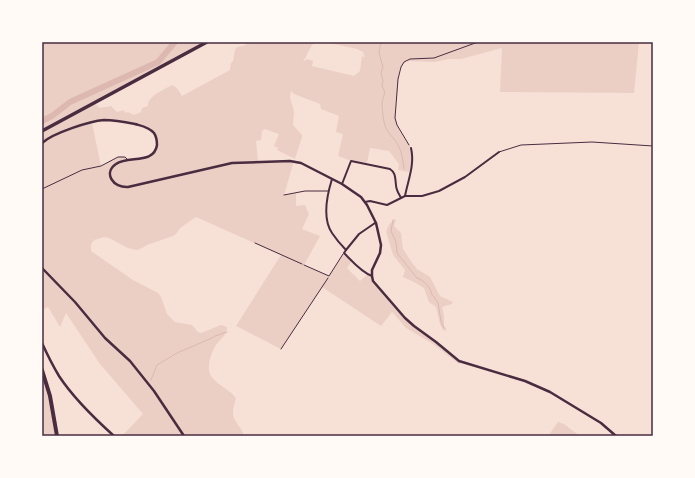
<svg xmlns="http://www.w3.org/2000/svg" width="695" height="478" font-family="Commissioner,sans-serif">
	<rect width="100%" height="100%" fill="#f7e1d7"/>
	<g fill="#ebcfc5" fill-rule="evenodd">
		<path d="M 42,42 L 207,42 L 94,103 L 100,108 L 111,106 L 117,112 L 124,110 L 125,113 L 128,112 L 134,115 L 141,112 L 142,108 L 148,106 C 147,96 164,90 172,85 L 177,88 L 182,96 L 230,70 L 231,63 L 233,61 L 235,50 L 237,47 L 246,45 L 245,42 L 315,42 L 312,45 L 303,62 L 307,59 L 313,61 L 312,66 L 354,76 L 360,71 L 362,56 L 365,58 L 363,52 L 357,49 L 325,42 L 639,42 L 634,93 L 500,92 L 502,48 L 461,59 L 448,59 L 435,62 L 406,61 L 401,67 L 399,71 L 395,118 L 397,125 L 411,148 L 412,169 L 410,169 L 409,172 L 398,170 L 399,164 L 389,151 L 370,148 L 367,163 L 351,161 L 338,156 L 343,134 L 336,132 L 339,116 L 321,109 L 320,104 L 294,94 L 291,91 L 290,97 L 294,112 L 293,125 L 302,135 L 302,137 L 295,159 L 277,150 L 278,148 L 274,146 L 279,134 L 265,129 L 262,131 L 261,140 L 256,141 L 258,161 L 294,161 L 284,195 L 296,193 L 296,206 L 305,205 L 309,214 L 302,229 L 320,236 L 304,265 L 329,276 L 344,253 L 352,261 L 347,268 L 360,281 L 368,274 L 372,276 L 373,281 L 405,318 L 461,362 L 459,364 L 433,344 L 406,328 L 392,312 L 381,326 L 322,287 L 281,349 L 236,326 L 281,255 L 196,217 L 180,228 L 177,233 L 173,236 L 147,245 L 140,249 L 136,250 L 128,248 L 109,238 L 104,237 L 94,240 L 91,244 L 91,251 L 133,280 L 158,293 L 161,297 L 167,314 L 175,322 L 192,325 L 198,332 L 201,333 L 221,325 L 227,327 C 228,334 220,339 216,345 C 213,350 209,359 209,366 C 207,382 228,387 236,398 C 235,403 233,407 233,412 C 233,422 242,427 244,436 L 122,436 L 143,414 L 100,364 L 66,313 L 60,327 L 48,307 L 42,310 ZM 98,121 L 115,121 L 144,126 L 154,134 L 156,146 C 148,160 143,159 128,160 L 125,157 L 120,156 L 101,166 L 92,123 Z"/>
		<polygon points="395,219 396,220 394,226 401,233 403,249 413,264 417,269 430,277 440,296 453,302 452,304 442,307 444,316 444,326 446,328 446,331 443,330 440,324 436,307 429,302 424,288 414,282 403,277 405,270 393,255 386,231 390,223 392,222 393,220"/>
		<polygon points="42,377 49,400 55,436 42,436"/>
		<polygon points="558,422 564,424 580,436 548,436"/>
	</g>
	<g fill="none" stroke-linecap="round" stroke-linejoin="round">
		<g stroke="#dcb8b0" stroke-width="1">
			<path d="M 381,42 L 379,53 L 383,67 L 381,73 L 383,81 L 382,86 C 387,94 383,95 382,103 C 382,108 383,116 384,122 C 387,134 393,136 398,145 C 402,152 403,161 404,169"/>
			<path d="M 393,220 L 391,231 L 396,242 L 397,253 L 417,278 C 424,280 431,288 432,295 L 434,297 L 438,303 L 441,321 L 444,328"/>
			<polyline points="151,380 157,365 177,353 212,338 215,336 227,332"/>
		</g>
		<polyline stroke="#dcb8b0" stroke-width="6" points="42,121 52,116 70,102 158,62 175,42"/>
		<g stroke="#4a2c40" stroke-width="1">
			<polyline points="409,145 397,125 395,118 398,79 401,67 404,62 410,59 434,58 478,42"/>
			<polyline points="255,243 302,264"/>
			<polyline points="281,349 328,278"/>
		</g>
		<g stroke="#4a2c40" stroke-width="1">
			<polyline points="499,152 521,145 592,142 653,146"/>
			<polyline points="42,189 82,170 101,166 118,157 125,157 127,159"/>
			<polyline points="284,195 305,191 328,191"/>
			<polyline points="304,265 329,276 343,254"/>
		</g>
		<g stroke="#4a2c40" stroke-width="2">
			<path d="M 332,179 C 327,195 322,218 332,233 C 336,239 341,245 346,250 L 344,253 C 352,261 361,272 372,276"/>
			<path d="M 342,184 L 351,161 L 390,169 C 396,173 395,178 396,185 C 396,190 399,194 401,198"/>
			<path d="M 405,196 C 408,180 415,165 411,148"/>
			<polyline points="365,202 370,201 387,205 405,196 422,196 439,191 465,177 499,152"/>
			<polyline points="346,250 359,234 375,223"/>
		</g>
		<g stroke="#4a2c40" stroke-width="2.5">
			<path d="M 42,143 C 53,133 90,121 104,120 C 114,120 125,122 135,124 C 142,126 149,127 154,133 C 156,136 157,141 157,145 C 154,165 128,155 116,164 C 103,173 113,188 128,187 L 232,163 L 290,161 L 301,163 L 342,184 L 361,197 L 367,205 L 376,223 L 381,245 L 380,253 L 372,270 L 372,276 L 373,281 L 405,318 L 414,326 L 436,342 L 459,361 L 525,381 L 550,392 L 601,423 L 616,436"/>
			<polyline points="42,268 75,302 105,338 130,361 154,391 184,436"/>
			<path d="M 42,343 C 47,354 53,366 59,376 C 74,399 94,418 114,436"/>
		</g>
		<polyline stroke="#4a2c40" stroke-width="3.5" points="42,131 207,42"/>
		<polyline stroke="#4a2c40" stroke-width="4" points="42,370 50,396 57,436"/>
	</g>
	<rect width="695" height="478" fill="none" stroke="#fffaf5" stroke-width="86"/>
	<rect x="43" y="43" width="609" height="392" fill="none" stroke="#4a2c40" stroke-width="1.5"/>
</svg>
